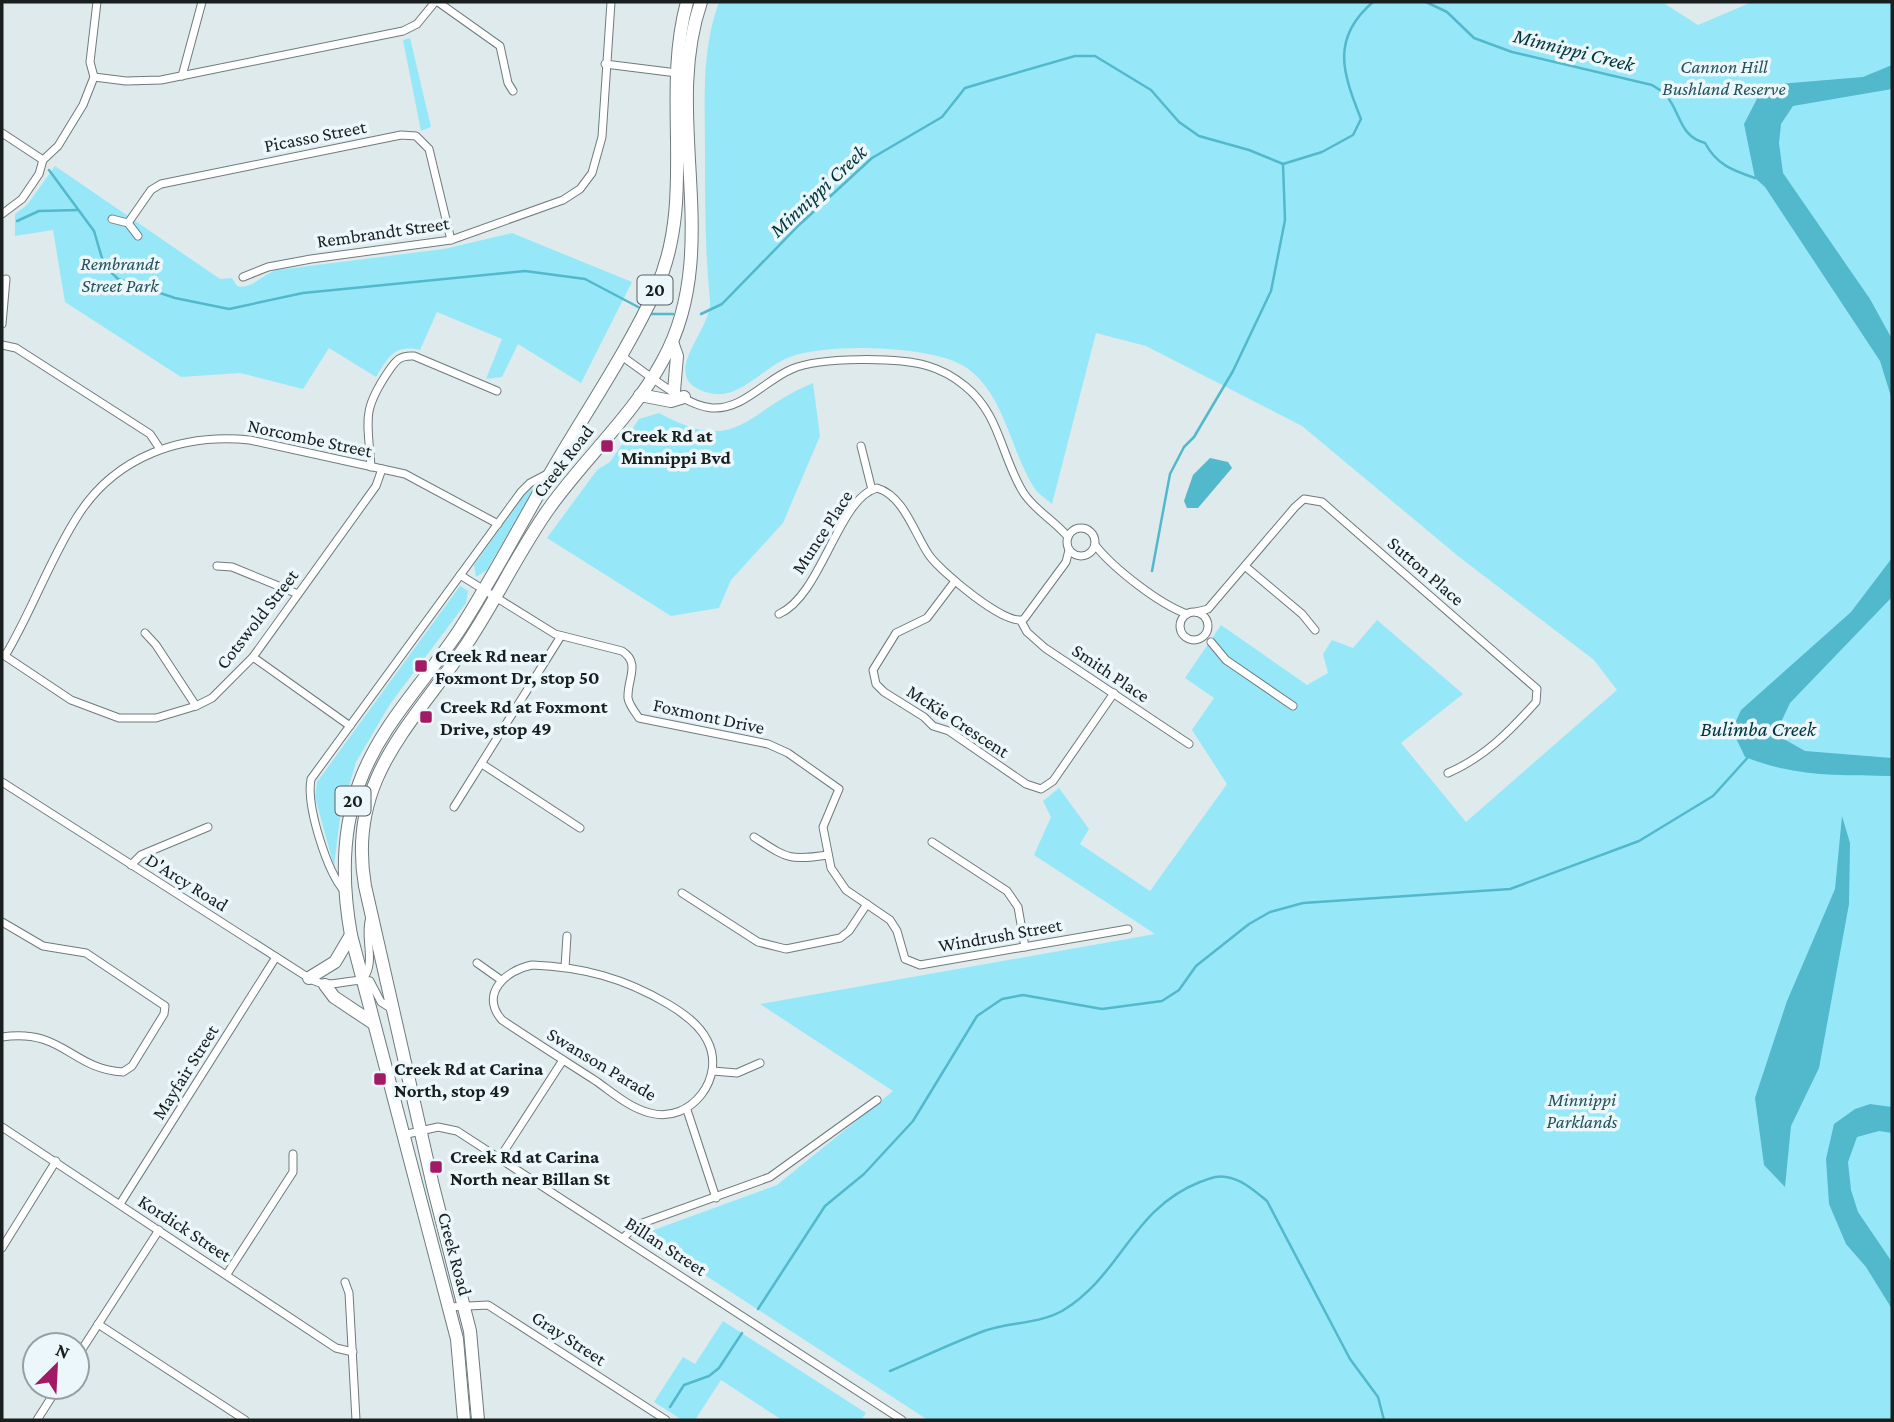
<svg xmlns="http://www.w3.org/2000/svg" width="1894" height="1422" font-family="'Crimson Pro',serif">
	<rect width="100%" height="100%" fill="#deeaec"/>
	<g fill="#96e8f9">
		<path d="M 719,2 L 1662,2 L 1698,25 L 1752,2 L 1892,2 L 1892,1420 L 928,1420 L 651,1240 L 651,1231 L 777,1185 L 893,1091 L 760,1004 L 1155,934 L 1034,855 L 1051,817 L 1043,801 L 1059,788 L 1089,829 L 1080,844 L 1150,891 L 1227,784 L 1192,730 L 1214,698 L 1185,678 L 1221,625 L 1307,685 L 1328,673 L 1323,654 L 1332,640 L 1353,648 L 1377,620 L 1463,694 L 1401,743 L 1466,822 L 1617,690 L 1594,660 L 1458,556 L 1302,426 L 1146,346 L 1096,333 L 1052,504 C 1045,498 1037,493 1033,486 C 1009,448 1003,383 956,362 C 919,346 827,343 790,357 C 764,366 739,401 710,393 C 653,379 713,330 710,301 C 705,252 705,203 705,153 C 705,101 701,51 719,2 Z"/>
		<polygon points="410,38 431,127 421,131 403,40"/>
		<path d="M 55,166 L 220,279 L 232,278 L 237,286 C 252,290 262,274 277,270 L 444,249 L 512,233 L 632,282 L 581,383 L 518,344 L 502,377 L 486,379 L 502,339 L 437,312 L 420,350 C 395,344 388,357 376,377 L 329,348 L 303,389 L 240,373 L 181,377 L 65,302 L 53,230 L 15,236 L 15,214 L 27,205 Z"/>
		<path d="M 813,383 L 820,436 L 783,523 L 731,580 L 719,608 L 671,616 L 547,538 L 597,470 L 610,462 L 639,419 L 659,413 C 739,457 744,411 813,383 Z"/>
		<polygon points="537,483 487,570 476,577 474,565 527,491"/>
		<polygon points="460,586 468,591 466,603 390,704 356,762 340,818 334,866 315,797 317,782"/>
		<polygon points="723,1321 866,1413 861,1420 782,1420 721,1380 695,1420 682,1420 654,1402 683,1357 695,1364"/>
	</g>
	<g fill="#52b8cb">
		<polygon points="1892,65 1892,89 1793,106 1781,124 1779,143 1783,173 1870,299 1892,339 1892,400 1880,361 1765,187 1755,178 1744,124 1759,95 1779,84 1863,77"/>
		<polygon points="1210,458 1228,462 1232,468 1198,508 1187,508 1184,501 1193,475"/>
		<path d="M 1892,558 L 1892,597 L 1790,703 L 1782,720 L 1784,739 L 1805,751 L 1892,758 L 1892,776 C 1839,775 1795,777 1745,757 L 1732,730 L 1741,710 L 1851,612 Z"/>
		<polygon points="1842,816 1850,843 1849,904 1819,1068 1791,1126 1785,1187 1764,1165 1755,1098 1787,1001 1835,889"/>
		<polygon points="1870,1104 1892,1107 1892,1133 1879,1131 1857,1137 1848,1162 1851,1190 1858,1212 1892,1262 1892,1309 1866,1267 1846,1244 1829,1204 1826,1159 1834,1124 1855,1109"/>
	</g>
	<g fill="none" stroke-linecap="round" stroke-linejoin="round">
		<g stroke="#52b8cb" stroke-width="2.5">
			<path d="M 1426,2 L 1447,12 L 1474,38 L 1512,52 L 1652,85 C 1656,88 1663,91 1666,95 C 1681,113 1679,136 1705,143 C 1717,165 1732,170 1755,178"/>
			<polyline points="49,170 94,231 104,265 118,279 175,298 229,309 303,293 525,271 585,279 640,308"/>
			<polyline points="17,221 39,211 78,210"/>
			<polyline points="650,314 673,314"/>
			<path d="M 701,314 L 722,304 L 799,225 L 872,158 L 942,117 L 965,88 L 992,80 L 1075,56 L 1095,56 L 1151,90 L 1179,122 L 1199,136 L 1249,150 L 1283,164 L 1322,152 L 1353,135 L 1361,119 C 1343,73 1330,39 1373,2"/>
			<polyline points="1152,571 1170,474 1184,447 1194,437 1233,371 1271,291 1285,220 1283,164"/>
			<polyline points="758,1309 825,1206 864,1174 913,1121 977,1016 1002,999 1023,995 1102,1009 1162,1001 1179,990 1196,966 1249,924 1270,912 1303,903 1510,889 1639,841 1713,796 1750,755"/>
			<path d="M 890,1371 C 921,1358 952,1343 984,1331 C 1008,1322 1039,1324 1062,1311 C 1122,1275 1131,1209 1200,1182 C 1209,1179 1217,1175 1226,1177 C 1242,1179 1256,1192 1267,1201 L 1350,1359 L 1378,1397 L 1384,1420"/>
			<polyline points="670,1407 684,1385 709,1376 719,1368 742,1333"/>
		</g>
		<defs>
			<g id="street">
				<polyline points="438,2 500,46 508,83 513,91"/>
				<polyline points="605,64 677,73"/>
				<polyline points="182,76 202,2"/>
				<polyline points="94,77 126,81 161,80 403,31 417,24 435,2"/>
				<polyline points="2,133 43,160"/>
				<polyline points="2,214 22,199 39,174 43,160 58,146 83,105 94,77 90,62 97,2"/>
				<polyline points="112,219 128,223 138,236"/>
				<polyline points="128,223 151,190 161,184 401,135 416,136 429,149 451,240"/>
				<polyline points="243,277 268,267 311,259 451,240 563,200 580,189 592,173 602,137 611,2"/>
				<polyline points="2,324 6,279"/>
				<polyline points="2,345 16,348 150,434 160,449"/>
				<path d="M 620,355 C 644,371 684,406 712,408 C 743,410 765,380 792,369 C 820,357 898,357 928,366 C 942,370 954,377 965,386 C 1000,414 1001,456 1023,492 C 1034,510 1054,520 1068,537"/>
				<polyline points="861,446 872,490"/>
				<path d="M 371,467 C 368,420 361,412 388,372 C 396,360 400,355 414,356 L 497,391"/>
				<circle cx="1081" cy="542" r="14"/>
				<path d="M 1095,545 C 1113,568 1159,604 1187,614"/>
				<polyline points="217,566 232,567 298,594"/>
				<polyline points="1246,567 1302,614 1315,630"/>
				<path d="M 460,575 L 555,634 L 622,651 C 641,663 627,679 628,698 C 629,705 635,712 639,718 L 768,744 L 788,753 L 839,789 L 823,827 L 831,868 L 846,890 L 890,920 L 897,931 L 905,959 L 920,965 L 1128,929"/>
				<polyline points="955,581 927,618 896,633 873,670 876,684 884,692 924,717 933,726 949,731 1026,784 1041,789 1053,781 1114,693"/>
				<path d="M 1196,612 L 1208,609 L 1295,507 L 1304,499 L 1322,502 L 1537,689 L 1536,702 C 1510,731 1485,757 1448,773"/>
				<circle cx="1194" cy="626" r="14"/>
				<path d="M 779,614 C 822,595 838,498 877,488 C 904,496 914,533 929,555 C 940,571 1007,628 1024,619 L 1066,562 L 1069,550"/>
				<polyline points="1021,621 1027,632 1045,648 1189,744"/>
				<polyline points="145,633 156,645 196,706"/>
				<polyline points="1211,642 1226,660 1293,706"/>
				<polyline points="2,654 71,700 119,718 156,718 196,706 212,698 253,657 376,486 382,469"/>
				<path d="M 5,656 C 32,611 49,561 77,517 C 115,456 182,433 250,440 L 405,474 L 498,524"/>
				<polyline points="253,657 350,726"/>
				<polyline points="482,764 580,828"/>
				<path d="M 2,782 L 312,980 C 333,990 350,977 370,981 L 381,1002 L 392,1009"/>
				<polyline points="454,807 561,636"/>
				<path d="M 754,837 C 787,858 788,861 828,855"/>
				<polyline points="932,842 1007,891 1018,907 1025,947"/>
				<polyline points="131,865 141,855 208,827"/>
				<path d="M 345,892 C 327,872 306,806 311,779 L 521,492 L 530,483 L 551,472"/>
				<polyline points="682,893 758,942 786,949 840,938 849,931 867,904"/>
				<path d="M 2,922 L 43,946 L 86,953 L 165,1006 L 164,1014 L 132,1066 L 123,1072 C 71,1069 63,1028 2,1037"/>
				<polyline points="477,963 501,980"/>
				<path d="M 532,965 C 583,967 624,978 668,1004 C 683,1013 699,1024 707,1040 C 727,1077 691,1124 650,1113 C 630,1108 613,1093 596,1081 C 565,1061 533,1041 502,1020 C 479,994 506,970 532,965 Z"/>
				<polyline points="565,967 567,936"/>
				<path d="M 363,979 C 377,961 363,938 370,917"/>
				<polyline points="713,1071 737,1073 760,1063"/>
				<polyline points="687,1110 716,1198"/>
				<polyline points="2,1127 336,1348 353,1352"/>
				<polyline points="403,1135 438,1127 457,1131 902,1420"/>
				<polyline points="499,1159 563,1060"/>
				<polyline points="120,1204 276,957"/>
				<polyline points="624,1237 637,1225 770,1177 877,1100"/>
				<polyline points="2,1248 56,1161"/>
				<polyline points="227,1274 293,1172 293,1154"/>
				<polyline points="345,1282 349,1293 356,1420"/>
				<polyline points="449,1307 488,1305 666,1420"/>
				<polyline points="98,1324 245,1420"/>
				<polyline points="77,1357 159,1230"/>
				<polyline points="37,1420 58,1387"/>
			</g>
			<g id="primary">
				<polyline points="672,342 677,356 674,391"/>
				<polyline points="640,395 671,401 684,397"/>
				<polyline points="309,978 335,962 351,935"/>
				<polyline points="325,985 334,997 373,1023"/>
				<path d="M 464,1420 L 457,1339 L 351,935 C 342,885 341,833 359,784 C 380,725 426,681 460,629 C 495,574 525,516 558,460 C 591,404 629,348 656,289 C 697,199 661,96 687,2"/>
				<path d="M 478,1420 L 470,1331 L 433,1186 L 365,886 C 347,782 408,729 462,651 C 494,605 517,553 550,507 C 586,457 634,414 663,360 C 725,248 661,118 701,2"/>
			</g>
		</defs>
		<use href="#street" stroke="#6f7a7c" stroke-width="9"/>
		<use href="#primary" stroke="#6f7a7c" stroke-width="14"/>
		<use href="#street" stroke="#fff" stroke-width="7"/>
		<use href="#primary" stroke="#fff" stroke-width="12"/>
	</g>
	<g fill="#a21964" stroke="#ebf7fa" stroke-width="2.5">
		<rect x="600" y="439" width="14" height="14" rx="3.5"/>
		<rect x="414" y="659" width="14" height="14" rx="3.5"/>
		<rect x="419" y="710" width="14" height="14" rx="3.5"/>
		<rect x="373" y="1072" width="14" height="14" rx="3.5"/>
		<rect x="429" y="1160" width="14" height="14" rx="3.5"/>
	</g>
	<g text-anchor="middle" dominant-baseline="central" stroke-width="7" stroke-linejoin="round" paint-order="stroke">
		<g fill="#ebf7fa" stroke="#585f60" stroke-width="2">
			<rect x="637.5" y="275.5" width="35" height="29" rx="5"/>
			<rect x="335.5" y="786.5" width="35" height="29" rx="5"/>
		</g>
		<g font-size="18" font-weight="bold" fill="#191e1e">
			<text x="655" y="290">20</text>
			<text x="353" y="801">20</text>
		</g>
		<g font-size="19" font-style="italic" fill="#25525b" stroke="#ebf7fa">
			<text x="1724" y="66">Cannon Hill<tspan x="1724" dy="22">Bushland Reserve</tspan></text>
			<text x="120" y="263">Rembrandt<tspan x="120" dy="22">Street Park</tspan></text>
			<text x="1582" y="1099">Minnippi<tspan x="1582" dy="22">Parklands</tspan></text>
		</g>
		<g font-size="19" fill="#191e1e" stroke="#ebf7fa">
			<text transform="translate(315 136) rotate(-11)">Picasso Street</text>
			<text transform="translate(383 232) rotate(-8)">Rembrandt Street</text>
			<text transform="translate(310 438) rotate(12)">Norcombe Street</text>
			<text transform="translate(563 461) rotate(-52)">Creek Road</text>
			<text transform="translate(822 532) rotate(-57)">Munce Place</text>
			<text transform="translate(1426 571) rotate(41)">Sutton Place</text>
			<text transform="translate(257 619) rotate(-52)">Cotswold Street</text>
			<text transform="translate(1111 673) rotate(34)">Smith Place</text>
			<text transform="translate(709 716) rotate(12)">Foxmont Drive</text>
			<text transform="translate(958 721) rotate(33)">McKie Crescent</text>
			<text transform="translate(187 882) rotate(32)">D'Arcy Road</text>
			<text transform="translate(1000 935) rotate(-10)">Windrush Street</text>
			<text transform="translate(602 1064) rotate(31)">Swanson Parade</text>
			<text transform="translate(185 1072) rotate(-58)">Mayfair Street</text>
			<text transform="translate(185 1228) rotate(33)">Kordick Street</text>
			<text transform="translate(666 1246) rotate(33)">Billan Street</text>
			<text transform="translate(455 1254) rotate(75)">Creek Road</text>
			<text transform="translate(569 1338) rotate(33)">Gray Street</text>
		</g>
		<g font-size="19" font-weight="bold" fill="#191e1e" stroke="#ebf7fa" text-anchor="start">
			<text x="621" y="435">Creek Rd at<tspan x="621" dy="22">Minnippi Bvd</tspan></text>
			<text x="435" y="655">Creek Rd near<tspan x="435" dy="22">Foxmont Dr, stop 50</tspan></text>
			<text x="440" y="706">Creek Rd at Foxmont<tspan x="440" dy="22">Drive, stop 49</tspan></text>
			<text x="394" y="1068">Creek Rd at Carina<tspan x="394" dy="22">North, stop 49</tspan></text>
			<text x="450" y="1156">Creek Rd at Carina<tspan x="450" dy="22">North near Billan St</tspan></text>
		</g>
		<g font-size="21" font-style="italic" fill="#01343c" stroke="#ebf7fa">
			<text transform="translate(1574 50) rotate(14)">Minnippi Creek</text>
			<text transform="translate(818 191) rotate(-43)">Minnippi Creek</text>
			<text x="1758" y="729">Bulimba Creek</text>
		</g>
	</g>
	<rect width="1894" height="1422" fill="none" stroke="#191e1e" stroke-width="7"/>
	<g transform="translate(56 1366) rotate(24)"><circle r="33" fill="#ebf7fa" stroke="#97a0a2" stroke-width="2"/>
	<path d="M0-5L12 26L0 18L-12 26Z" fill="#a21964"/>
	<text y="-10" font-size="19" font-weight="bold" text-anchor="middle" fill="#191e1e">N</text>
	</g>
</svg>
